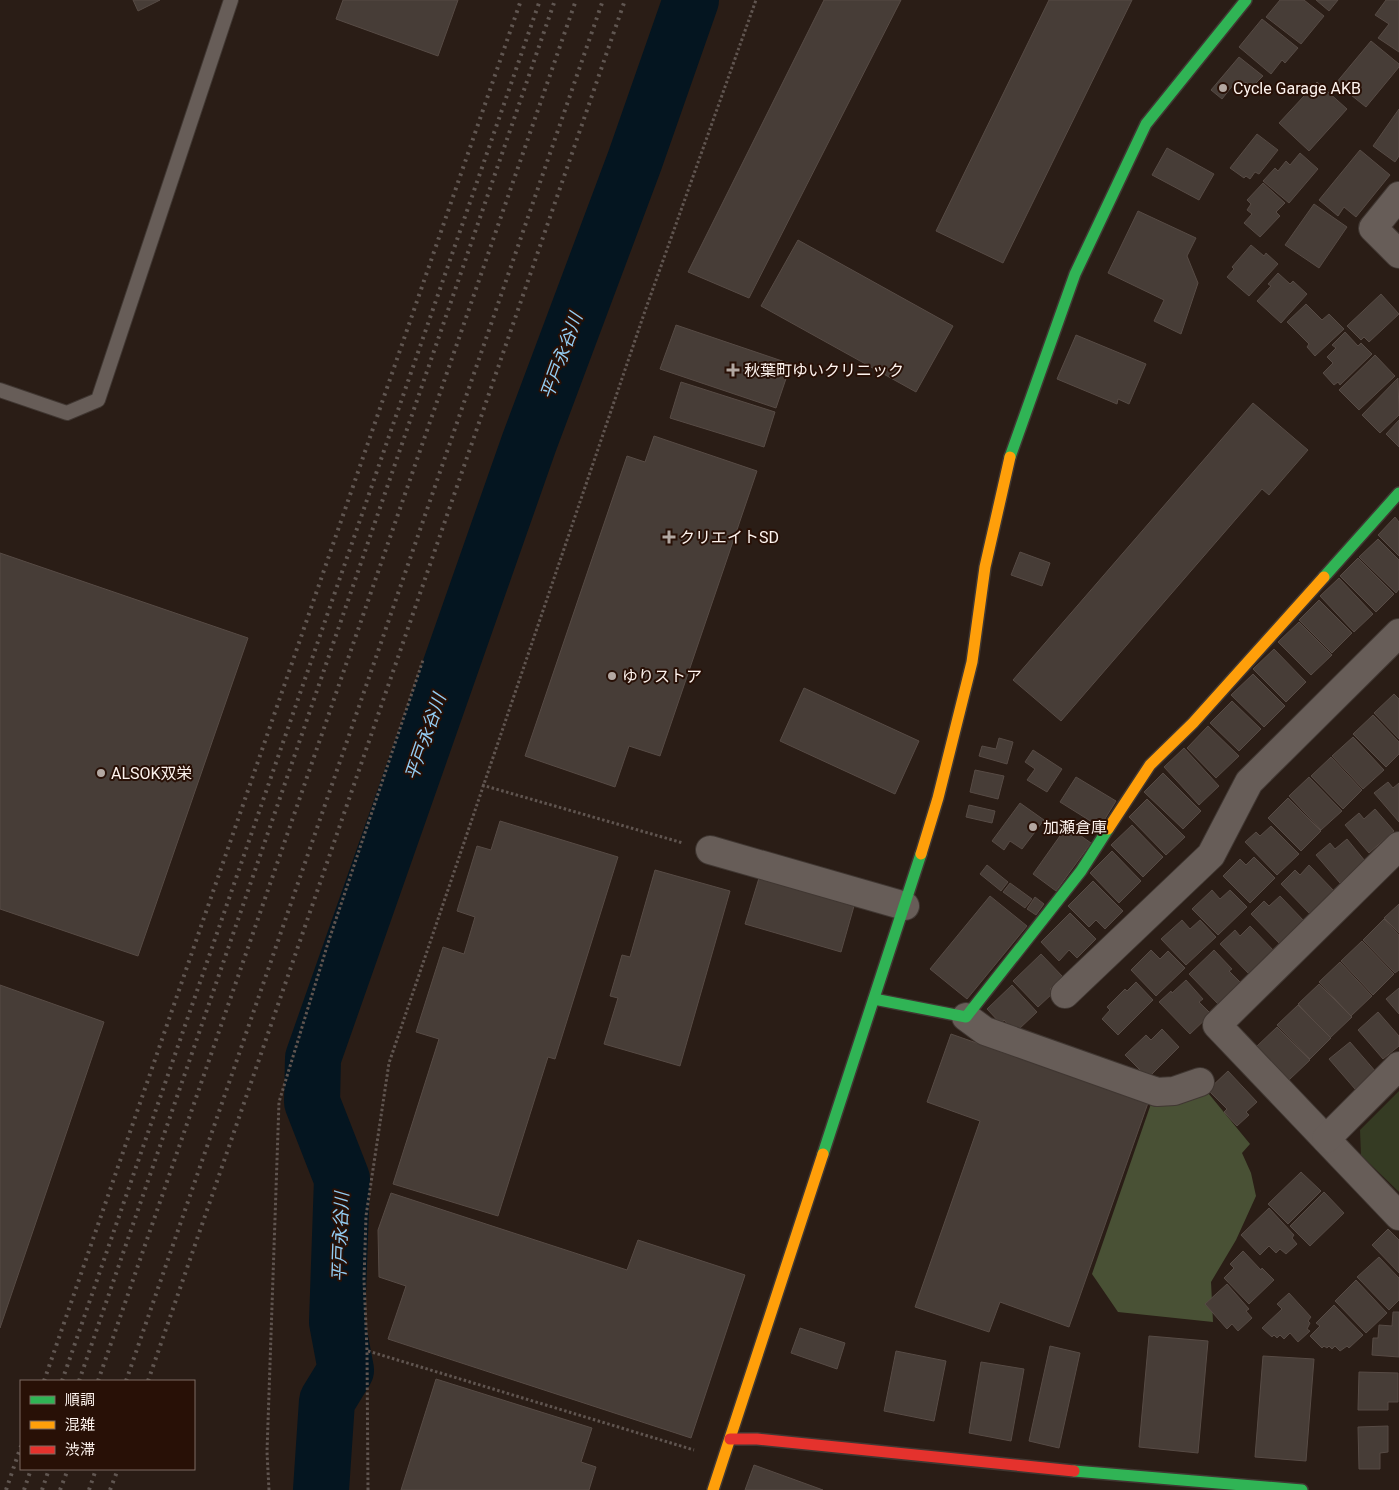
<svg xmlns="http://www.w3.org/2000/svg" width="1399" height="1490" font-family="Roboto,'Noto Sans JP',sans-serif">
	<rect width="100%" height="100%" fill="#2a1d16"/>
	<polygon fill="#353b23" points="1399,1091 1399,1192 1361,1155 1360,1130"/>
	<polygon fill="#495135" points="1204,1088 1250,1144 1242,1153 1251,1173 1256,1196 1236,1240 1211,1282 1213,1322 1118,1312 1092,1274 1153,1098"/>
	<g fill="none" stroke-linecap="round" stroke-linejoin="round">
		<polyline stroke="#041520" stroke-width="56" points="321,1490 327,1401 346,1370 337,1322 342,1179 312,1102 313,1058 529,443 635,160 691,0"/>
	</g>
	<g fill="#473d37" stroke="#574b45">
		<polygon points="133,0 160,0 138,11"/>
		<polygon points="343,0 458,0 438,56 336,19"/>
		<polygon points="824,0 901,0 749,298 688,272"/>
		<polygon points="1049,0 1132,0 1003,263 936,231"/>
		<polygon points="1280,0 1304,0 1324,16 1301,44 1266,17"/>
		<polygon points="1316,0 1338,0 1329,11"/>
		<polygon points="1386,0 1399,0 1399,52 1378,38 1389,24 1375,15"/>
		<polygon points="1262,19 1298,48 1285,63 1282,60 1271,74 1239,47"/>
		<polygon points="1371,41 1399,64 1399,67 1366,107 1336,83"/>
		<polygon points="1239,57 1263,76 1252,87 1246,82 1243,85 1237,80 1222,99 1211,90"/>
		<polygon points="1317,82 1347,109 1309,151 1279,123"/>
		<polygon points="1399,109 1399,156 1395,162 1373,146"/>
		<polygon points="1257,134 1278,150 1259,174 1255,172 1250,179 1246,176 1244,178 1230,168"/>
		<polygon points="1167,148 1214,174 1199,200 1152,175"/>
		<polygon points="1360,150 1390,175 1356,217 1344,207 1338,216 1319,200"/>
		<polygon points="1300,153 1318,169 1289,203 1263,181 1275,168 1278,171 1286,161 1290,165"/>
		<polygon points="1263,183 1285,203 1276,212 1280,216 1260,237 1244,223 1252,214 1247,210 1251,204 1247,200"/>
		<polygon points="1314,204 1347,227 1319,268 1285,245"/>
		<polygon points="1138,211 1196,238 1187,256 1198,283 1181,334 1154,321 1164,300 1108,273"/>
		<polygon points="798,240 953,326 916,392 761,306"/>
		<polygon points="1251,245 1264,256 1266,253 1278,264 1249,296 1227,277 1234,269 1232,267"/>
		<polygon points="1278,273 1290,284 1293,281 1307,294 1281,323 1257,301 1271,286 1268,284"/>
		<polygon points="1381,294 1399,314 1369,342 1364,337 1361,340 1347,326"/>
		<polygon points="1306,304 1322,320 1329,314 1344,329 1315,356 1307,347 1309,344 1287,322"/>
		<polygon points="676,325 791,364 776,408 660,369"/>
		<polygon points="1345,332 1358,346 1361,343 1372,354 1340,385 1338,382 1334,385 1323,373 1333,363 1327,357 1336,348 1332,345"/>
		<polygon points="1076,335 1146,364 1129,404 1118,399 1117,404 1057,379"/>
		<polygon points="1375,355 1395,376 1359,410 1339,390"/>
		<polygon points="1398,378 1399,415 1380,433 1362,415"/>
		<polygon points="681,382 775,412 764,447 670,418"/>
		<polygon points="1253,403 1308,450 1269,495 1262,489 1061,721 1013,680"/>
		<polygon points="1399,420 1399,447 1386,434"/>
		<polygon points="654,436 757,471 660,756 629,746 615,787 525,756 627,456 645,462"/>
		<polygon points="1395,517 1399,522 1399,556 1378,535"/>
		<polygon points="1378,539 1399,560 1399,589 1396,593 1359,557"/>
		<polygon points="1020,552 1050,563 1042,586 1011,575"/>
		<polygon points="0,553 248,638 138,956 0,909"/>
		<polygon points="1358,558 1394,594 1376,612 1340,576"/>
		<polygon points="1339,578 1373,614 1354,632 1320,596"/>
		<polygon points="1319,600 1352,633 1332,653 1299,620"/>
		<polygon points="1299,622 1332,655 1311,675 1278,642"/>
		<polygon points="1274,649 1306,682 1286,702 1253,669"/>
		<polygon points="1253,674 1285,706 1264,727 1231,695"/>
		<polygon points="804,688 919,741 895,794 780,741"/>
		<polygon points="1394,694 1399,699 1399,739 1374,713"/>
		<polygon points="1232,701 1261,729 1239,751 1210,723"/>
		<polygon points="1373,715 1399,742 1399,754 1386,767 1353,734"/>
		<polygon points="1208,726 1239,756 1216,778 1187,748"/>
		<polygon points="1353,737 1384,770 1363,789 1332,756"/>
		<polygon points="999,738 1013,742 1007,764 979,756 982,746 996,749"/>
		<polygon points="1184,748 1219,786 1199,805 1164,767"/>
		<polygon points="1033,750 1062,769 1047,792 1027,780 1035,769 1025,762"/>
		<polygon points="1331,757 1362,790 1343,809 1311,776"/>
		<polygon points="975,770 1004,776 998,799 970,792"/>
		<polygon points="1163,773 1201,811 1183,829 1144,792"/>
		<polygon points="1076,777 1116,801 1100,827 1060,802"/>
		<polygon points="1309,777 1342,811 1321,830 1289,796"/>
		<polygon points="1388,782 1393,788 1399,783 1399,822 1374,793"/>
		<polygon points="1288,798 1321,831 1301,851 1268,818"/>
		<polygon points="1147,799 1185,837 1166,855 1129,817"/>
		<polygon points="1020,803 1044,820 1022,849 1010,841 1004,850 992,841"/>
		<polygon points="969,805 995,811 992,823 966,817"/>
		<polygon points="1375,809 1394,831 1369,853 1345,825 1359,813 1364,819"/>
		<polygon points="500,821 618,857 555,1059 548,1057 498,1216 393,1184 439,1039 416,1032 443,947 464,954 475,917 457,911 477,846 491,850"/>
		<polygon points="1132,825 1163,857 1143,877 1111,845"/>
		<polygon points="1067,826 1091,843 1056,891 1033,874"/>
		<polygon points="1271,826 1299,854 1277,875 1245,842 1256,832 1260,836"/>
		<polygon points="1347,839 1365,861 1340,883 1316,855 1330,843 1335,849"/>
		<polygon points="1112,851 1141,881 1119,903 1090,873"/>
		<polygon points="1254,857 1275,878 1250,903 1223,876 1240,859 1246,865"/>
		<polygon points="987,865 1008,882 1001,891 980,874"/>
		<polygon points="1309,865 1335,892 1311,915 1281,884 1295,870 1300,875"/>
		<polygon points="655,870 730,891 680,1066 604,1044 618,998 610,996 622,955 630,957"/>
		<polygon points="759,878 854,906 841,952 745,924"/>
		<polygon points="1093,881 1123,911 1105,929 1096,920 1089,927 1068,906"/>
		<polygon points="1010,883 1032,899 1025,908 1003,892"/>
		<polygon points="1212,890 1220,899 1230,890 1247,907 1218,935 1192,909"/>
		<polygon points="990,896 1027,926 967,999 930,969"/>
		<polygon points="1280,896 1305,922 1281,945 1251,914 1264,901 1269,906"/>
		<polygon points="1035,897 1044,904 1036,915 1027,909"/>
		<polygon points="1399,904 1399,933 1384,918"/>
		<polygon points="1070,913 1096,939 1077,958 1069,950 1059,961 1041,942"/>
		<polygon points="1384,919 1399,935 1399,970 1395,973 1363,940"/>
		<polygon points="1182,920 1190,929 1200,920 1216,937 1186,965 1161,939"/>
		<polygon points="1250,926 1275,952 1250,975 1220,944 1235,930 1240,936"/>
		<polygon points="1362,941 1394,974 1373,995 1341,961"/>
		<polygon points="1151,950 1160,959 1168,951 1185,968 1156,996 1131,970"/>
		<polygon points="1214,950 1232,969 1229,971 1242,984 1220,1006 1189,974"/>
		<polygon points="1041,954 1063,977 1050,989 1053,993 1038,1007 1013,981"/>
		<polygon points="1340,962 1372,996 1351,1016 1319,982"/>
		<polygon points="1186,980 1203,999 1199,1002 1211,1014 1190,1034 1159,1002 1171,991 1172,993"/>
		<polygon points="1136,982 1153,1000 1118,1035 1102,1019 1110,1010 1107,1007 1125,989 1127,991"/>
		<polygon points="1319,984 1352,1017 1330,1038 1298,1004"/>
		<polygon points="0,985 104,1022 0,1328"/>
		<polygon points="1012,985 1037,1012 1018,1030 1013,1025 1010,1027 1004,1020 1001,1024 987,1009"/>
		<polygon points="1399,988 1399,1014 1386,999"/>
		<polygon points="1298,1005 1331,1038 1310,1059 1277,1025"/>
		<polygon points="1378,1012 1399,1036 1399,1046 1383,1059 1358,1030"/>
		<polygon points="1277,1027 1310,1060 1289,1080 1256,1047"/>
		<polygon points="1162,1029 1179,1047 1148,1078 1125,1055 1146,1035 1151,1040"/>
		<polygon points="951,1034 1148,1103 1069,1327 1000,1302 989,1332 915,1307 980,1121 927,1102"/>
		<polygon points="1350,1042 1376,1072 1355,1089 1329,1059"/>
		<polygon points="1228,1071 1257,1102 1246,1112 1249,1115 1237,1126 1224,1112 1227,1109 1208,1090"/>
		<polygon points="1301,1172 1321,1191 1288,1224 1268,1204"/>
		<polygon points="1324,1192 1344,1213 1310,1246 1290,1226"/>
		<polygon points="391,1193 627,1270 638,1240 745,1275 691,1438 388,1339 406,1286 379,1277 378,1230"/>
		<polygon points="1269,1208 1294,1235 1292,1238 1297,1244 1286,1254 1280,1249 1276,1253 1269,1246 1260,1255 1241,1235"/>
		<polygon points="1388,1229 1399,1240 1399,1273 1372,1245"/>
		<polygon points="1243,1251 1261,1270 1262,1268 1274,1280 1249,1304 1224,1278 1234,1268 1230,1264"/>
		<polygon points="1379,1257 1399,1278 1399,1300 1389,1310 1357,1277"/>
		<polygon points="1356,1280 1387,1313 1366,1333 1335,1301"/>
		<polygon points="1227,1284 1249,1309 1246,1311 1252,1318 1238,1331 1232,1324 1227,1329 1205,1304"/>
		<polygon points="1289,1293 1311,1317 1308,1321 1310,1323 1307,1329 1310,1331 1298,1342 1290,1333 1284,1339 1280,1335 1277,1338 1274,1335 1272,1337 1262,1328 1282,1309 1277,1304"/>
		<polygon points="1334,1305 1363,1335 1349,1348 1347,1346 1340,1351 1335,1346 1332,1349 1329,1346 1327,1348 1324,1346 1322,1348 1310,1336 1320,1326 1316,1323"/>
		<polygon points="1393,1312 1399,1312 1399,1357 1372,1355 1373,1338 1378,1338 1379,1325 1392,1326"/>
		<polygon points="800,1328 845,1343 837,1369 791,1353"/>
		<polygon points="1149,1336 1208,1341 1198,1453 1139,1447"/>
		<polygon points="1050,1346 1080,1353 1059,1448 1029,1441"/>
		<polygon points="896,1351 946,1361 934,1421 884,1411"/>
		<polygon points="1263,1356 1314,1359 1306,1461 1255,1457"/>
		<polygon points="981,1362 1024,1369 1011,1441 969,1433"/>
		<polygon points="1359,1372 1398,1373 1398,1402 1388,1402 1388,1410 1358,1410"/>
		<polygon points="436,1379 592,1428 581,1462 596,1467 589,1490 401,1490"/>
		<polygon points="1388,1426 1388,1452 1380,1453 1380,1469 1359,1469 1358,1427"/>
		<polygon points="754,1465 823,1490 745,1490"/>
	</g>
	<g fill="none" stroke-linecap="round" stroke-linejoin="round">
		<defs>
			<polyline id="lane" points="0,390 67,413 98,400 231,0"/>
			<g id="street">
				<polyline points="1399,196 1373,228 1399,254"/>
				<polyline points="1399,846 1217,1025 1399,1216"/>
				<polyline points="710,850 905,906"/>
				<polyline points="1065,994 1211,855 1249,782 1399,633"/>
				<polyline points="966,1017 985,1031 1157,1092 1174,1091 1200,1082"/>
				<polyline points="1326,1139 1399,1066"/>
			</g>
			<g id="fast">
				<polyline points="1010,457 1075,274 1146,124 1246,0"/>
				<polyline points="1324,577 1399,493"/>
				<polyline points="874,999 966,1017 1081,871 1108,829"/>
				<polyline points="823,1154 921,854"/>
				<polyline points="1074,1471 1302,1490"/>
			</g>
			<g id="slow">
				<polyline points="1108,829 1150,765 1193,723 1324,577"/>
				<polyline points="921,854 938,798 972,662 985,567 1010,457"/>
				<polyline points="713,1490 823,1154"/>
			</g>
			<polyline id="jam" points="730,1439 757,1439 1074,1471"/>
		</defs>
		<use href="#lane" stroke="#403732" stroke-width="16"/>
		<use href="#street" stroke="#403732" stroke-width="30"/>
		<use href="#fast" stroke="#403732" stroke-width="14"/>
		<use href="#slow" stroke="#403732" stroke-width="14"/>
		<use href="#jam" stroke="#403732" stroke-width="14"/>
		<g stroke="#605550" stroke-width="3" stroke-dasharray="2.5 2.5" stroke-linecap="butt">
			<polyline points="482,785 683,843"/>
			<polyline points="368,1351 694,1450"/>
			<polyline points="269,1490 267,1452 279,1102 328,943 423,660"/>
			<polyline points="368,1490 367,1351 364,1280 366,1216 389,1063 645,311 756,0"/>
		</g>
		<use href="#lane" stroke="#675d58" stroke-width="14"/>
		<use href="#street" stroke="#675d58" stroke-width="28"/>
		<use href="#fast" stroke="#30b455" stroke-width="11"/>
		<use href="#slow" stroke="#ff9f0a" stroke-width="11"/>
		<use href="#jam" stroke="#e5322d" stroke-width="11"/>
		<g stroke="#605651" stroke-width="4" stroke-dasharray="2.5 5" stroke-linecap="butt">
			<polyline points="44,1381 521,0"/>
			<polyline points="62,1381 540,0"/>
			<polyline points="79,1381 555,0"/>
			<polyline points="98,1381 576,0"/>
			<polyline points="126,1381 603,0"/>
			<polyline points="148,1381 625,0"/>
			<polyline points="6,1490 21,1446"/>
			<polyline points="24,1490 31,1469"/>
			<polyline points="42,1490 49,1469"/>
			<polyline points="60,1490 68,1469"/>
			<polyline points="89,1490 96,1469"/>
			<polyline points="110,1490 118,1469"/>
		</g>
	</g>
	<g fill="#b3a8a2" stroke="#281006" stroke-width="2">
		<circle cx="1223" cy="88" r="5"/>
		<path d="M730.5 362.5h5v5h5v5h-5v5h-5v-5h-5v-5h5z"/>
		<path d="M666.5 529.5h5v5h5v5h-5v5h-5v-5h-5v-5h5z"/>
		<circle cx="612" cy="676" r="5"/>
		<circle cx="101" cy="773" r="5"/>
		<circle cx="1033" cy="827" r="5"/>
	</g>
	<g text-anchor="middle" dominant-baseline="central" stroke-width="4" stroke-linejoin="round" paint-order="stroke">
		<g font-size="16" fill="#fdf3ee" stroke="#281006" text-anchor="start">
			<text x="1233" y="88">Cycle Garage AKB</text>
			<text x="744" y="370">秋葉町ゆいクリニック</text>
			<text x="679" y="537">クリエイトSD</text>
			<text x="622" y="676">ゆりストア</text>
			<text x="111" y="773">ALSOK双栄</text>
			<text x="1043" y="827">加瀬倉庫</text>
		</g>
		<g font-size="18" font-style="italic" fill="#94cdf3" stroke="#281006">
			<text transform="translate(561 356) rotate(-70)">平戸永谷川</text>
			<text transform="translate(425 737) rotate(-71)">平戸永谷川</text>
			<text transform="translate(340 1237) rotate(-88)">平戸永谷川</text>
		</g>
	</g>
	<rect x="20" y="1380" width="175" height="90" fill="#281006" stroke="#7d6b63"/>
	<rect x="30" y="1396" width="25" height="8" fill="#30b455" stroke="#7d6b63"/>
	<text x="65" y="1405" font-size="15" fill="#fdf3ee">順調</text>
	<rect x="30" y="1421" width="25" height="8" fill="#ff9f0a" stroke="#7d6b63"/>
	<text x="65" y="1430" font-size="15" fill="#fdf3ee">混雑</text>
	<rect x="30" y="1446" width="25" height="8" fill="#e5322d" stroke="#7d6b63"/>
	<text x="65" y="1455" font-size="15" fill="#fdf3ee">渋滞</text>
</svg>
